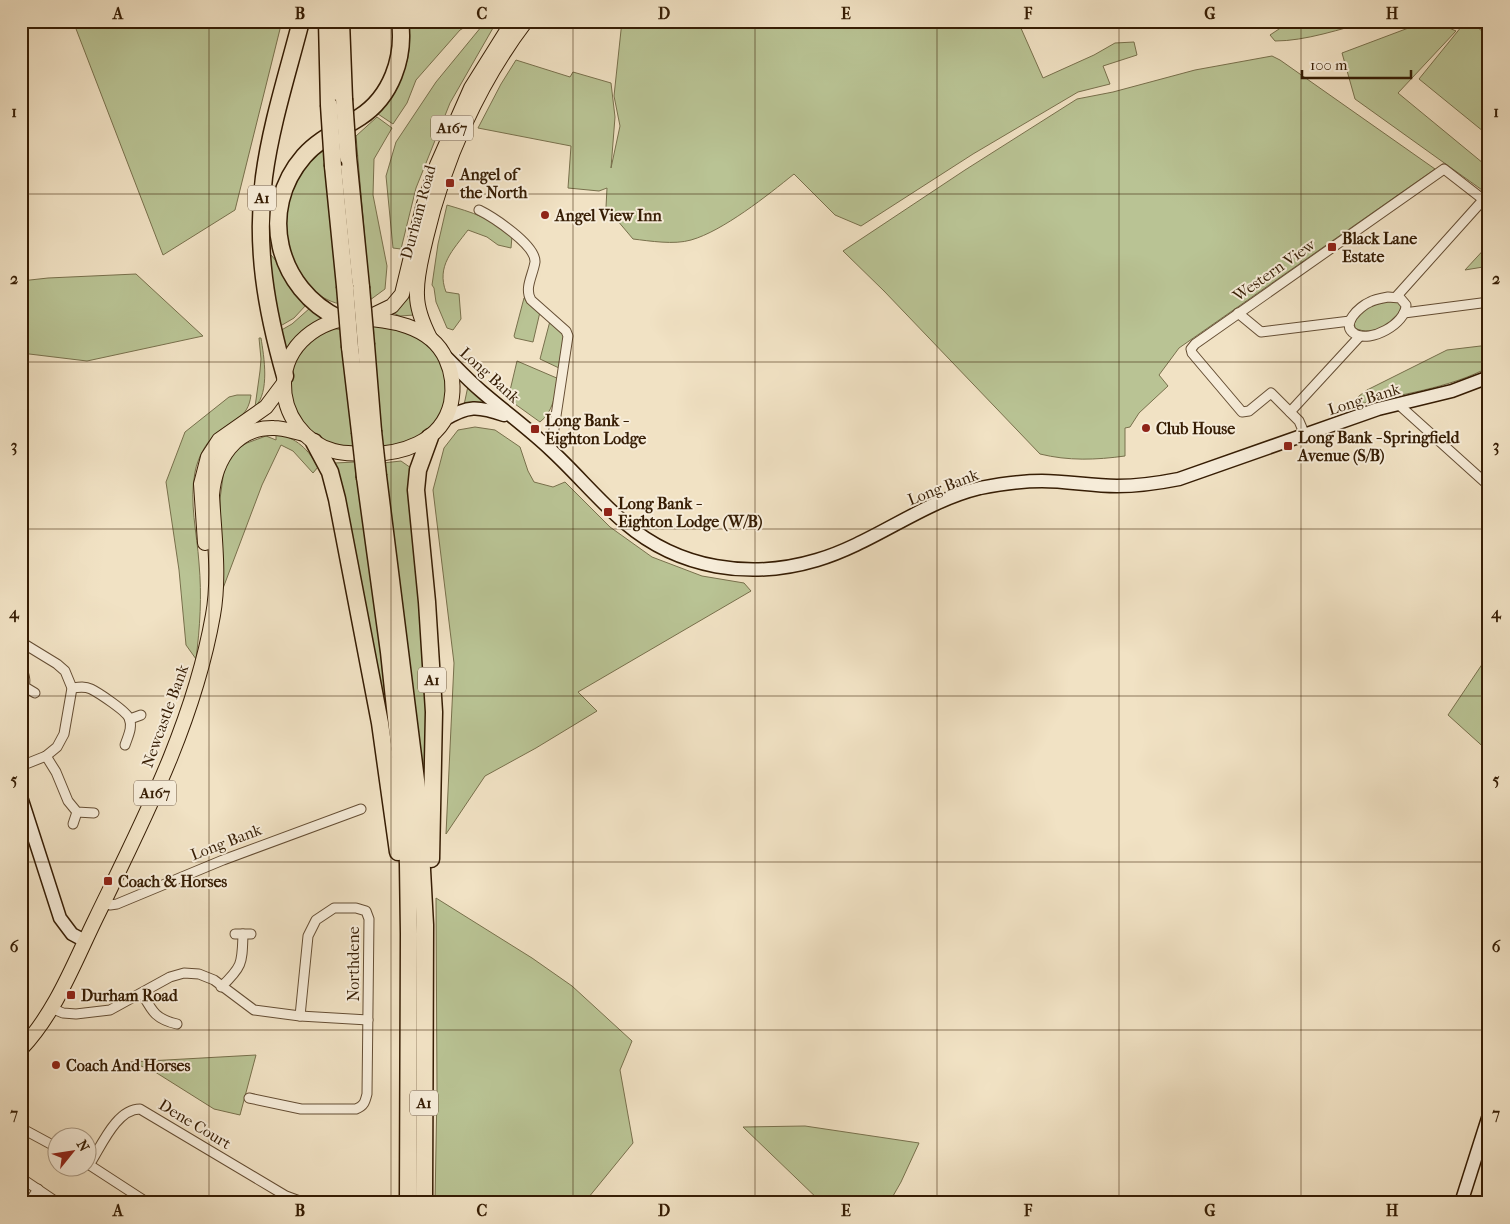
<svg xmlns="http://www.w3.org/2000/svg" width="1510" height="1224" font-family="'IM FELL French Canon',serif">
	<rect width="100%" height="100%" fill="#f1e2c4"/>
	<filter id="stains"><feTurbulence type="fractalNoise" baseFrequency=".004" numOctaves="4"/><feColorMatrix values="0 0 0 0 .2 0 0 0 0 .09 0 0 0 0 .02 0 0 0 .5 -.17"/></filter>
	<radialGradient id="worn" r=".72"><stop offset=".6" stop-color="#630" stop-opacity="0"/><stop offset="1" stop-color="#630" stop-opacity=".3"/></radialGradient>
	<g fill="#b9c394" stroke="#78704c">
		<polygon points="73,21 282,21 235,210 163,255"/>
		<path d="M 408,21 L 476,21 L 460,30 L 416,80 L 407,103 L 393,124 L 378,114 C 400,86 415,58 408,21 Z"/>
		<polygon points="486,21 497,21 450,103 416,188 401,249 393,248 386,176 396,142 436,82"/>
		<path d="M 622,21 L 1003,21 L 1020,26 L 1043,78 L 1094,55 L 1115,43 L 1134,42 L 1137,55 L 1103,66 L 1110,84 L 1078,92 L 973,154 L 861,226 L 835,215 L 794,174 C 768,195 723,231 691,240 C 674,245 650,241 633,239 L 606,207 L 607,188 L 599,191 L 568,188 L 571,146 L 478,128 L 501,84 L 516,60 L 570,77 L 573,72 L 611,83 L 615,117 L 611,168 L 620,126 L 614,96 Z"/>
		<path d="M 1291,21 L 1371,21 C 1340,29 1306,41 1275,41 L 1270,35 Z"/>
		<polygon points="1427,21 1433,21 1456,31 1398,93 1489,168 1489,195 1355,99 1342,53"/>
		<polygon points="1466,21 1470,21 1489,37 1489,136 1419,79"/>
		<path d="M 1272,56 L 1280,60 L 1435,169 L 1179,348 L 1159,375 L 1168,386 L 1139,413 L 1130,427 L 1125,428 L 1125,456 C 1096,460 1068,461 1040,454 L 884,291 L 843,251 L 965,170 L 1077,99 L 1113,92 L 1195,70 Z"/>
		<polygon points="377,117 392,128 374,159 373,195 387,266 385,289 370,300 356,136"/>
		<path d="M 325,146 L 340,304 C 291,293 273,226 293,184 C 300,170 313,157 325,146 Z"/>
		<path d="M 447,205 C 471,212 494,219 512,236 L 511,248 L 498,245 L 487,237 L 468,230 C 453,250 436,266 446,292 L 459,294 L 461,319 L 453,330 L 447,328 L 436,302 L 434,288 L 432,285 L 438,244 Z"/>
		<polygon points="1489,244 1489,266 1465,270"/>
		<polygon points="271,255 277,262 289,285 306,305 294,318 277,328 269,261"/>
		<polygon points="412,269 414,315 400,316 391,312"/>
		<polygon points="136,274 203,336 87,361 21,353 21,281 48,278"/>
		<polygon points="524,298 540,312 533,342 515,338 514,336"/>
		<path d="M 1396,300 L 1402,305 C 1401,324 1371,337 1355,328 C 1350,307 1382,303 1396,300 Z"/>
		<polygon points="310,308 324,318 285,356 278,332 292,324"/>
		<polygon points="550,321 565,336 559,368 540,359"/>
		<path d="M 372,326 C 387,328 402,328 416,336 C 448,353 458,402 431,429 C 418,442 400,444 382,447 Z"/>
		<polygon points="331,328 342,330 354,448 332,446 315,437 295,415 289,388 293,364 307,342"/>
		<path d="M 259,338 L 261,338 C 264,357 270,392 255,407 L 260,371 L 261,359 Z"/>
		<path d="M 1489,345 L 1489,367 C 1451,388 1397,395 1355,405 L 1359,396 L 1367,390 L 1447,350 Z"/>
		<path d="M 517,361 L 559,379 C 555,395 553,412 540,422 L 508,399 Z"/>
		<polygon points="468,386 499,410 464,405"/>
		<path d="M 237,395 L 251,395 C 248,419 233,419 217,433 C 206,442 198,457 195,472 C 189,502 197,533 199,563 C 202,596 200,627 196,659 L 186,645 L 179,570 L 166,482 L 185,432 L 229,397 Z"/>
		<polygon points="475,427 495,430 520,447 528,471 534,482 553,487 565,482 610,527 652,557 702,576 744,583 751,591 578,692 597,711 536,748 485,776 446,834 454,663 433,490 444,448 458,430"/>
		<path d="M 276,434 C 296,437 309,450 318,467 L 313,473 L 293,451 L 281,445 L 262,485 L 222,591 L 220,499 L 224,470 L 230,459 L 237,449 L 247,443 L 266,436 L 276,440 Z"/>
		<polygon points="401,461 411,468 427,682 425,834 383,463"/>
		<polygon points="355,462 356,480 359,480 395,770 333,465 335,463"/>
		<polygon points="1489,654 1489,752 1448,715"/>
		<polygon points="436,898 532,958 572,986 632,1041 620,1070 633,1143 584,1203 435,1203 437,1091"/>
		<polygon points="256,1055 240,1115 214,1109 152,1070 130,1062"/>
		<polygon points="805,1126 919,1143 901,1182 889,1203 822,1203 743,1127"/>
	</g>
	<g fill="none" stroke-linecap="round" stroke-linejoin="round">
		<defs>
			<g id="street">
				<path d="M 479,210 C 493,217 536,245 535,262 C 533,275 524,288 531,300 L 566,331 L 568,336 L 551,449"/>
				<path d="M 1388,297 L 1400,298 L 1406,305 C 1406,324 1370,343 1355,334 C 1339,325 1360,306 1370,302 C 1375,299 1382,298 1388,297 Z"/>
				<polyline points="1396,297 1483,200"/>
				<polyline points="1238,313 1261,332 1350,321"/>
				<polyline points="1404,313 1489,302"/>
				<polyline points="1398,404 1489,486"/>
				<polyline points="1290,412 1360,336"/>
				<polyline points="1305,435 1299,421 1271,393 1249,411 1242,412 1192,353 1191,349 1195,344 1444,169 1489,204"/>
				<polyline points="21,642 57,664 65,671 72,688 64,734 57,747 46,756 21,766"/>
				<path d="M 21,666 C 24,675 28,683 21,691"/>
				<polyline points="25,687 35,693"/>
				<path d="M 72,688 C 79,687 85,686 91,689 C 99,693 126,711 129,718 C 133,727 128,736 125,745"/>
				<polyline points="130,719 141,715"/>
				<polyline points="46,756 56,772 68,801 77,812 94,813"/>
				<polyline points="73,824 77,812"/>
				<polyline points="104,902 110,905 117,904 223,860 361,809"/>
				<polyline points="235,934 251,934"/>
				<path d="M 221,987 C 243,966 242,963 243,934"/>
				<path d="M 142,993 C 152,1011 155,1019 177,1024"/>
				<polyline points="51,1008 63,1013 76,1014 110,1010 170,977 184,973 199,974 214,980 254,1010 300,1016 368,1020"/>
				<path d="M 249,1098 L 301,1109 L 356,1109 C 364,1106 365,1102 367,1094 L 369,919 L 366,911 L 356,908 L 334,908 L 316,920 L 308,936 L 300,1016"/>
				<polyline points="21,1128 58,1148"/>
				<polyline points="88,1164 148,1203"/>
				<path d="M 89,1165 C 101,1147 116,1109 140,1109 L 286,1196 L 305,1203"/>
				<polyline points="21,1178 58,1203"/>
				<polyline points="29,1203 38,1189"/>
			</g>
			<g id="secondary">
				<path d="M 445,356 C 457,368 468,380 481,391 C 504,411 529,429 551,450 C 576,473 599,501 625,523 C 679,569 750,580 817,560 C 874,543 922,502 980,488 C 1000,484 1022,481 1042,481 C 1067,481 1092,486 1117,486 C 1137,486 1159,483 1179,479 L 1378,409 L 1452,391 L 1489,377"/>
				<path d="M 444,420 C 468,405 478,406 504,415"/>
				<polyline points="21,797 60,918 72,934 85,941"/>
				<polyline points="1461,1203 1489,1115"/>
			</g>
			<g id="primary">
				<path d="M 354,318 C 388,319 431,325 446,359 C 453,374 454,388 451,403 C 442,443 400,455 364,454 C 354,453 344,454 334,451 C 304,443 283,414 284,383 C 285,344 319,320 354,318 Z"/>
				<polyline points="367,318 392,306 402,294 423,207 437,165 471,88 513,21"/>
				<path d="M 430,338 C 423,324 417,310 417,295 C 416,276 422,256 426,238 C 444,161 478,84 526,21"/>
				<polyline points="205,543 201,484 208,457 219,440 266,407 284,383"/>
				<path d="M 21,1049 C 56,1012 74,963 96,918 C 143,821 194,723 213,615 C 220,576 214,534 212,495 C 215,460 235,427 274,428 C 284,428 294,432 304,434"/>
			</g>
			<g id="highway">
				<polyline points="327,21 329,105"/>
				<polyline points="341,21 344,99"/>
				<polyline points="348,157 361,287"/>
				<polyline points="333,166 345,286"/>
				<path d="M 340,319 C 277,289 257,210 304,156 C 319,139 340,130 360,117 C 391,97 405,58 400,21"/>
				<polyline points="366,345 373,431"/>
				<polyline points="350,347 360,432"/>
				<path d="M 285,376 C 266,309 255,247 264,177 C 271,124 288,72 301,21"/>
				<polyline points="430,437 418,470 416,490 427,602 434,712 431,859"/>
				<polyline points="314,442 330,472 337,499 380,723 398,852"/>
				<polyline points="378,476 418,796 425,925 424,1203"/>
				<polyline points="365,477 389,652 405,802 408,864 409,934 408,1203"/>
			</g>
		</defs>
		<use href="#street" stroke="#654e34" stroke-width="11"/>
		<use href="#secondary" stroke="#361d04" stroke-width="15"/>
		<use href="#primary" stroke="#361d04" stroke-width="16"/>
		<use href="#highway" stroke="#361d04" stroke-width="19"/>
		<use href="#street" stroke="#f6ecd9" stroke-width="9"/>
		<use href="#secondary" stroke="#f6ecd9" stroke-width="12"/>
		<use href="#primary" stroke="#f1e2c4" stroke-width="14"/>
		<use href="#highway" stroke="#f1e2c4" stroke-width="16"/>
		<defs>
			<g id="highway-bridge">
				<polyline points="344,99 348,157"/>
				<polyline points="329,105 333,166"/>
				<polyline points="345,286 350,347"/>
				<polyline points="361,287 366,345"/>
				<polyline points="373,431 378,476"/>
				<polyline points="360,432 365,477"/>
			</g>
		</defs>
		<use href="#highway-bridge" stroke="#361d04" stroke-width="19" stroke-linecap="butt"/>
		<use href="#highway-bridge" stroke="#f1e2c4" stroke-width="16"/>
	</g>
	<path fill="none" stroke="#361d04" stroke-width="1" stroke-opacity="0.55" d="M 209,21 L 209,1203M 391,21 L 391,1203M 573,21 L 573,1203M 755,21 L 755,1203M 937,21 L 937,1203M 1119,21 L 1119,1203M 1301,21 L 1301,1203M 21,194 L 1489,194M 21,362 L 1489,362M 21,529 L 1489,529M 21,696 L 1489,696M 21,862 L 1489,862M 21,1030 L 1489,1030"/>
	<g fill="#8f2418" stroke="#f6ecd9" stroke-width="2">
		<rect x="445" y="178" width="10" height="10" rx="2.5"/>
		<circle cx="545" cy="215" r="5"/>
		<rect x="1327" y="242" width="10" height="10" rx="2.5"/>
		<circle cx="1146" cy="428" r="5"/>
		<rect x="530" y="424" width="10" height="10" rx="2.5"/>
		<rect x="1283" y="441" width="10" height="10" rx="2.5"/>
		<rect x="603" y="507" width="10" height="10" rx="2.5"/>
		<rect x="103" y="876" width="10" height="10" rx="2.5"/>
		<rect x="66" y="990" width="10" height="10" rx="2.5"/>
		<circle cx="56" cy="1065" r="5"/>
	</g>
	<g text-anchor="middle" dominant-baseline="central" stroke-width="4" stroke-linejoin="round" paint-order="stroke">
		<g fill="#f6ecd9" stroke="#705b44" stroke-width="1">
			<rect x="431" y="115.5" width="42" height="25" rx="4"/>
			<rect x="248" y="185.5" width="28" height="25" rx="4"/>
			<rect x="418" y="667.5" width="28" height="25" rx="4"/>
			<rect x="134" y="780.5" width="42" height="25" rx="4"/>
			<rect x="410" y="1090.5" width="28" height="25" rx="4"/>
		</g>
		<g font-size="15" font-weight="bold" fill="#361d04">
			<text x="452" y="128">A167</text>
			<text x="262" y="198">A1</text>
			<text x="432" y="680">A1</text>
			<text x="155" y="793">A167</text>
			<text x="424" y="1103">A1</text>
		</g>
		<g font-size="16" font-weight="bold" fill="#361d04" stroke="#f6ecd9" text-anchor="start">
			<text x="460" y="174">Angel of<tspan x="460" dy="18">the North</tspan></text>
			<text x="555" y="215">Angel View Inn</text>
			<text x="1342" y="238">Black Lane<tspan x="1342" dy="18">Estate</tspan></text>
			<text x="545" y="420">Long Bank -<tspan x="545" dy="18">Eighton Lodge</tspan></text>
			<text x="1156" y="428">Club House</text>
			<text x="1298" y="437">Long Bank - Springfield<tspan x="1298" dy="18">Avenue (S/B)</tspan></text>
			<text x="618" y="503">Long Bank -<tspan x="618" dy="18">Eighton Lodge (W/B)</tspan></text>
			<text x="118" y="881">Coach &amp; Horses</text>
			<text x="81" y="995">Durham Road</text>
			<text x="66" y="1065">Coach And Horses</text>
		</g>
		<g font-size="16" fill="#361d04" stroke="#f6ecd9">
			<text transform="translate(418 212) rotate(-75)">Durham Road</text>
			<text transform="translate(1274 270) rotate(-35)">Western View</text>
			<text transform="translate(490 375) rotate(42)">Long Bank</text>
			<text transform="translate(1364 399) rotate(-17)">Long Bank</text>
			<text transform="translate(943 487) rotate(-21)">Long Bank</text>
			<text transform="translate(165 716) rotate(-70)">Newcastle Bank</text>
			<text transform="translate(226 842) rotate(-21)">Long Bank</text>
			<text transform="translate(353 964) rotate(-90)">Northdene</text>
			<text transform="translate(195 1124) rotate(31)">Dene Court</text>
		</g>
	</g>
	<rect width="1510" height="1224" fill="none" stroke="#f1e2c4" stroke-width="55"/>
	<g transform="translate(72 1152) rotate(60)"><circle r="24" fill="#f6ecd9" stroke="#a99984"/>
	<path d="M0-4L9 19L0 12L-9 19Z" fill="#8f2418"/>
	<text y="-8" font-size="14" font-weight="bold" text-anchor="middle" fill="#361d04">N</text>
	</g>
	<path d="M1302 70v8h109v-8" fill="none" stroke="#361d04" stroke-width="2.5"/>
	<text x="1310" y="70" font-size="15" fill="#361d04" stroke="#f6ecd9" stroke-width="4" paint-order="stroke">100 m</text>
	<rect x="28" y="28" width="1454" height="1168" fill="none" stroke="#361d04" stroke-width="2"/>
	<g font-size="16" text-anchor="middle" font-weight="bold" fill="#361d04">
		<text x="118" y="19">A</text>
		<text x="300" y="19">B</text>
		<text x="482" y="19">C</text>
		<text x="664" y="19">D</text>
		<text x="846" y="19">E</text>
		<text x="1028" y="19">F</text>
		<text x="1210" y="19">G</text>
		<text x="1392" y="19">H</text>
		<text x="14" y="117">1</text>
		<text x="1496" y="117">1</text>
		<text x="14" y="284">2</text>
		<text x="1496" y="284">2</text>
		<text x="14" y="451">3</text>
		<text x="1496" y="451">3</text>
		<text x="14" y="618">4</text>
		<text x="1496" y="618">4</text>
		<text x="14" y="785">5</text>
		<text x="1496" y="785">5</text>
		<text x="14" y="952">6</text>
		<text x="1496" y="952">6</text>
		<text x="14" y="1119">7</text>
		<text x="1496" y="1119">7</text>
		<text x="118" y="1216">A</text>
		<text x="300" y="1216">B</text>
		<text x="482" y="1216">C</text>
		<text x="664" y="1216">D</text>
		<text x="846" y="1216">E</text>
		<text x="1028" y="1216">F</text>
		<text x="1210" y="1216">G</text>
		<text x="1392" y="1216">H</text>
	</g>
	<rect width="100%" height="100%" filter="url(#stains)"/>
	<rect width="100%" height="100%" fill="url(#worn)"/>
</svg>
